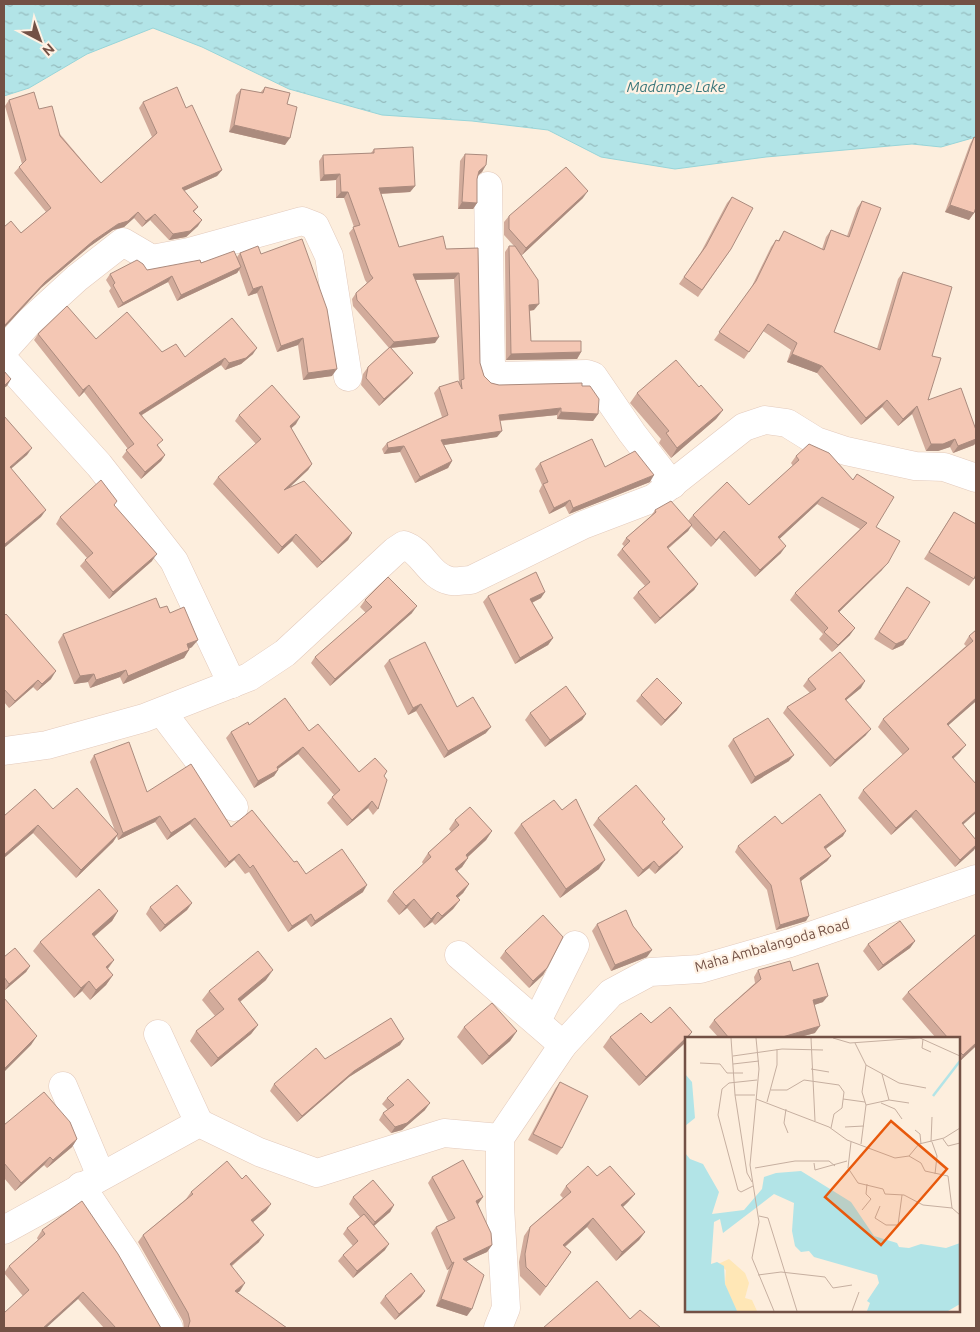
<svg xmlns="http://www.w3.org/2000/svg" width="980" height="1332" font-family="Ubuntu,sans-serif">
	<defs>
		<pattern id="water-ripples" width="26" height="14" patternUnits="userSpaceOnUse" patternTransform="scale(1.25)"><rect width="26" height="14" fill="#b2e4e7"/><path d="M2 4q2-2 4 0t4 0M15 11q2-2 4 0t4 0" fill="none" stroke="#95bbbd"/></pattern>
	</defs>
	<rect width="100%" height="100%" fill="#fdeedd"/>
	<polygon fill="url(#water-ripples)" stroke="#98d5d9" points="4,4 976,4 976,137 941,147 912,144 766,157 675,169 601,157 548,130 472,121 382,115 289,89 202,47 153,28 87,54 29,88 4,96"/>
	<g fill="none" stroke-linecap="round" stroke-linejoin="round">
		<defs>
			<g id="minor">
				<polyline points="488,186 491,369 494,376 587,374 593,376 632,433 672,485"/>
				<polyline points="4,350 30,321 77,278 123,242 152,259 189,252 302,221 315,226 329,256 348,377"/>
				<polyline points="4,360 99,465 174,561 232,684"/>
				<polyline points="162,712 234,807"/>
				<path d="M 4,751 L 47,745 L 144,718 L 249,677 L 285,653 L 395,551 L 404,545 C 423,551 429,577 451,581 C 456,582 465,580 471,580 L 583,525 L 654,498 L 744,427 L 765,420 L 787,423 L 816,441 L 846,451 L 915,466 L 944,467 L 976,478"/>
				<polyline points="459,955 563,1045"/>
				<polyline points="537,1021 575,945"/>
				<polyline points="158,1034 199,1123"/>
				<polyline points="63,1086 101,1176"/>
				<polyline points="81,1186 126,1253 169,1328"/>
				<polyline points="4,1230 199,1123 259,1152 317,1173 444,1133 500,1138"/>
				<polyline points="498,1328 506,1308 500,1206 500,1138 563,1045 611,993 650,972 700,969 790,943 976,879"/>
			</g>
		</defs>
		<use href="#minor" stroke="#e3cabc" stroke-width="29"/>
		<use href="#minor" stroke="#fff" stroke-width="28"/>
	</g>
	<g fill="#d2ab9b">
		<polygon points="265,87 287,104 285,145 229,132 236,95 241,89 260,93"/>
		<polygon points="9,100 39,109 101,183 152,137 139,108 143,102 186,108 222,170 217,176 184,191 198,207 194,212 198,226 186,237 169,240 150,220 142,227 134,218 124,227 113,230 89,247 41,288 4,328 4,227 21,233 46,212 14,173 22,164 5,106"/>
		<polygon points="974,137 974,213 969,220 945,212 970,144"/>
		<polygon points="374,149 415,186 410,192 381,194 399,247 446,249 478,248 480,363 484,376 491,383 499,385 582,386 598,414 593,421 557,419 557,415 500,421 497,437 444,445 452,461 448,468 415,483 400,452 384,454 382,449 387,443 442,417 434,393 439,387 459,383 454,279 416,280 435,343 391,348 413,373 408,379 379,406 361,385 363,374 368,367 389,348 353,306 352,299 356,293 367,283 365,280 349,233 354,227 344,198 336,198 336,180 320,181 319,161 323,155 371,153"/>
		<polygon points="465,154 486,165 482,172 478,175 477,179 477,203 473,209 458,209 460,161"/>
		<polygon points="732,197 731,249 698,297 679,284 701,252 727,203"/>
		<polygon points="583,198 522,255 534,310 530,311 531,341 581,352 577,359 506,360 505,252 509,246 514,246 504,235 504,222 509,216"/>
		<polygon points="862,201 834,332 877,349 898,279 903,272 932,356 928,400 976,430 976,442 974,445 953,453 950,447 938,451 926,451 912,414 898,426 882,407 861,425 817,373 787,362 791,350 763,331 744,359 714,340 751,288 771,247 776,240 778,241 784,231 822,249 826,237 831,230 847,236 857,208"/>
		<polygon points="240,253 261,254 332,376 303,380 298,345 277,352 257,293 248,296 239,270 237,273 177,301 168,282 118,308 109,291 111,288 106,280 110,274 147,270 237,257"/>
		<polygon points="38,334 96,339 185,357 253,354 241,364 225,370 221,365 142,415 159,447 165,455 161,461 141,479 122,457 128,449 84,392 79,397 34,340"/>
		<polygon points="699,387 723,410 716,419 671,458 659,443 661,439 630,403 637,393"/>
		<polygon points="239,415 296,424 291,428 312,464 308,470 289,488 352,533 348,540 317,568 292,541 278,554 213,484 218,477 256,444 235,421"/>
		<polygon points="796,456 853,480 857,474 876,527 882,570 839,612 850,635 832,652 819,639 823,634 790,600 795,593 860,529 817,504 779,539 781,553 755,577 719,538 711,547 691,526 688,531 668,549 698,584 694,590 655,624 633,598 638,592 645,586 617,555 624,546 622,544 626,538 651,516 655,510 688,521 693,515 749,505 793,466 791,463"/>
		<polygon points="540,463 605,467 650,482 569,514 565,506 549,514 539,491 542,485 535,469"/>
		<polygon points="114,505 152,561 109,599 80,566 87,558 56,524 60,517"/>
		<polygon points="954,512 974,579 969,586 924,559"/>
		<polygon points="907,587 907,639 903,645 892,650 874,639"/>
		<polygon points="488,596 541,598 532,603 553,638 548,645 515,664 483,602"/>
		<polygon points="365,600 412,613 330,686 311,663 315,657 366,613 360,607"/>
		<polygon points="170,613 192,647 189,649 184,658 123,684 120,677 90,688 88,682 74,684 58,642 63,634"/>
		<polygon points="4,616 51,679 37,691 33,687 9,708 4,702"/>
		<polygon points="976,630 976,705 975,702 948,725 960,752 954,758 963,825 974,850 955,867 911,817 891,835 858,798 863,790 903,755 878,727 883,719 966,646 964,644 969,636"/>
		<polygon points="389,660 457,707 486,733 444,758 416,711 408,715 384,666"/>
		<polygon points="808,679 861,688 846,700 866,735 830,767 783,713 787,707 810,693 803,686"/>
		<polygon points="641,695 677,710 661,726 636,701"/>
		<polygon points="530,713 586,714 582,720 545,747 525,720"/>
		<polygon points="249,725 309,731 359,772 384,776 378,809 373,815 368,808 347,826 327,803 334,795 298,754 278,769 278,770 274,776 254,788 226,738 231,732"/>
		<polygon points="733,739 789,761 751,784 728,746"/>
		<polygon points="94,755 147,792 231,827 294,862 306,874 363,892 311,927 306,920 288,932 249,872 245,874 234,860 225,868 190,824 167,840 155,822 118,840 117,836 113,842 76,878 33,833 4,858 53,809 115,831 90,762"/>
		<polygon points="598,818 663,823 678,853 655,874 649,868 638,877 593,825"/>
		<polygon points="455,820 492,831 486,840 468,857 468,858 462,867 457,871 469,884 463,893 458,898 460,900 453,909 435,925 432,922 424,928 407,908 399,915 387,901 393,892 423,864 422,862 428,853 451,832 449,829"/>
		<polygon points="521,824 599,869 560,898 514,833"/>
		<polygon points="782,824 843,836 826,849 831,856 827,861 801,881 806,921 776,930 767,890 735,852 738,846"/>
		<polygon points="192,903 187,910 160,932 146,914 150,907"/>
		<polygon points="118,911 112,921 94,937 114,960 108,969 113,975 106,985 90,1000 82,991 74,998 33,951 40,942"/>
		<polygon points="597,924 647,957 611,971 592,931"/>
		<polygon points="976,934 976,1046 959,1062 959,1038 936,1038 902,999 908,992"/>
		<polygon points="915,941 910,948 878,971 863,951 868,944"/>
		<polygon points="505,951 547,968 543,975 529,988 500,958"/>
		<polygon points="4,957 30,966 26,972 5,990 4,989"/>
		<polygon points="758,970 793,971 823,1002 814,1005 815,1033 796,1038 719,1038 709,1027 714,1020 755,983 754,977"/>
		<polygon points="266,980 240,1002 258,1025 251,1034 211,1067 190,1041 196,1031 215,1016 202,1000 209,991"/>
		<polygon points="651,1023 688,1038 686,1042 639,1086 603,1047 610,1037"/>
		<polygon points="464,1027 517,1031 510,1041 482,1065 457,1037"/>
		<polygon points="400,1045 349,1077 297,1122 270,1091 274,1084 325,1059"/>
		<polygon points="560,1082 562,1148 557,1155 528,1140 555,1089"/>
		<polygon points="387,1098 425,1110 402,1130 391,1133 379,1120 383,1113 388,1110 382,1104"/>
		<polygon points="4,1125 77,1139 72,1147 47,1168 44,1165 15,1191 4,1178"/>
		<polygon points="597,1176 635,1194 628,1202 623,1207 645,1232 639,1240 616,1261 587,1227 565,1247 571,1252 540,1296 520,1276 519,1262 524,1236 530,1227 563,1198 560,1195 566,1186"/>
		<polygon points="432,1177 483,1197 478,1204 492,1245 487,1252 466,1261 467,1316 436,1306 449,1269 447,1270 431,1233 436,1227 448,1221 428,1183"/>
		<polygon points="242,1179 271,1204 266,1211 253,1222 259,1242 232,1266 240,1291 237,1293 287,1328 184,1328 183,1321 138,1242 143,1235 186,1199 191,1192"/>
		<polygon points="353,1197 394,1205 390,1212 374,1226 385,1250 353,1278 338,1261 343,1255 353,1246 343,1234 347,1228 360,1217 349,1204"/>
		<polygon points="42,1230 161,1328 104,1328 78,1299 23,1296 4,1273 9,1266 38,1240 37,1238"/>
		<polygon points="425,1291 421,1297 395,1320 380,1303 385,1296"/>
	</g>
	<g fill="#ab8b7e">
		<polygon points="234,125 290,138 285,145 229,132"/>
		<polygon points="486,165 482,172 475,178 479,171"/>
		<polygon points="222,170 217,176 177,194 182,188"/>
		<polygon points="340,174 336,180 320,181 324,175"/>
		<polygon points="415,186 410,192 375,194 379,188"/>
		<polygon points="588,191 583,198 522,255 526,248"/>
		<polygon points="341,192 348,192 344,198 336,198"/>
		<polygon points="462,202 477,203 473,209 458,209"/>
		<polygon points="950,205 974,213 969,220 945,212"/>
		<polygon points="138,212 134,218 124,227 113,230 89,247 41,288 4,328 4,326 45,282 93,241 118,224"/>
		<polygon points="155,214 150,220 142,227 146,221"/>
		<polygon points="202,220 198,226 186,237 169,240 173,234"/>
		<polygon points="241,267 237,273 177,301 181,295"/>
		<polygon points="459,273 454,279 409,280 413,274"/>
		<polygon points="172,276 168,282 118,308 123,303"/>
		<polygon points="262,286 257,293 248,296 253,289"/>
		<polygon points="539,304 534,310 525,311 529,305"/>
		<polygon points="439,337 435,343 389,348 394,342"/>
		<polygon points="303,338 298,345 277,352 281,346"/>
		<polygon points="257,348 253,354 241,364 225,370 229,363"/>
		<polygon points="581,352 577,359 506,360 511,354"/>
		<polygon points="792,354 822,366 817,373 787,362"/>
		<polygon points="225,358 221,365 135,419 139,413"/>
		<polygon points="337,369 332,376 303,380 308,373"/>
		<polygon points="413,373 408,379 379,406 384,399"/>
		<polygon points="11,379 7,386 4,388 4,386"/>
		<polygon points="89,385 84,392 79,397 83,390"/>
		<polygon points="887,400 882,407 861,425 866,418"/>
		<polygon points="917,406 912,414 898,426 903,419"/>
		<polygon points="561,408 557,415 495,421 499,415"/>
		<polygon points="723,410 716,419 671,458 677,448"/>
		<polygon points="561,412 598,414 593,421 557,419"/>
		<polygon points="300,417 296,424 286,433 290,426"/>
		<polygon points="502,431 497,437 437,446 441,440"/>
		<polygon points="955,439 950,447 938,451 926,451 931,444"/>
		<polygon points="976,439 976,442 974,445 953,453 958,446"/>
		<polygon points="404,446 400,452 384,454 388,448"/>
		<polygon points="32,448 27,455 5,474 10,467"/>
		<polygon points="165,455 161,461 141,479 145,472"/>
		<polygon points="452,461 448,468 415,483 420,477"/>
		<polygon points="312,464 308,470 279,497 284,490"/>
		<polygon points="654,475 650,482 569,514 573,508"/>
		<polygon points="822,497 817,504 773,545 778,537"/>
		<polygon points="570,500 565,506 549,514 554,508"/>
		<polygon points="46,510 41,517 4,548 4,546 5,544"/>
		<polygon points="692,525 688,531 662,553 667,547"/>
		<polygon points="724,531 719,538 711,547 716,540"/>
		<polygon points="352,533 348,540 317,568 322,562"/>
		<polygon points="296,534 292,541 278,554 282,547"/>
		<polygon points="786,546 781,553 755,577 760,570"/>
		<polygon points="157,554 152,561 109,599 113,592"/>
		<polygon points="888,563 882,570 833,618 838,611"/>
		<polygon points="698,584 694,590 655,624 660,618"/>
		<polygon points="545,592 541,598 525,606 530,599"/>
		<polygon points="417,606 412,613 330,686 335,679"/>
		<polygon points="855,628 850,635 832,652 838,645"/>
		<polygon points="553,638 548,645 515,664 520,658"/>
		<polygon points="907,639 903,645 892,650 896,644"/>
		<polygon points="198,640 192,647 182,652 187,644"/>
		<polygon points="189,650 184,658 123,684 128,676"/>
		<polygon points="126,670 120,677 90,688 96,680"/>
		<polygon points="56,671 51,679 37,691 42,684"/>
		<polygon points="94,674 88,682 74,684 80,676"/>
		<polygon points="38,680 33,687 9,708 15,701"/>
		<polygon points="865,681 861,688 840,705 845,699"/>
		<polygon points="976,698 976,700 975,702 942,731 947,724"/>
		<polygon points="682,703 677,710 661,726 665,720"/>
		<polygon points="421,704 416,711 408,715 413,708"/>
		<polygon points="586,714 582,720 545,747 550,740"/>
		<polygon points="491,727 486,733 444,758 448,751"/>
		<polygon points="871,729 866,735 830,767 835,760"/>
		<polygon points="966,745 960,752 947,764 952,757"/>
		<polygon points="303,747 298,754 272,773 277,767"/>
		<polygon points="794,755 789,761 751,784 755,777"/>
		<polygon points="278,770 274,776 254,788 258,781"/>
		<polygon points="372,801 368,808 347,826 352,820"/>
		<polygon points="916,810 911,817 891,835 896,828"/>
		<polygon points="976,811 976,813 956,831 962,823"/>
		<polygon points="160,816 155,822 118,840 123,833"/>
		<polygon points="195,818 190,824 167,840 171,833"/>
		<polygon points="38,825 33,833 4,858 4,855"/>
		<polygon points="492,831 486,840 460,864 466,855"/>
		<polygon points="846,831 843,836 821,852 824,847"/>
		<polygon points="118,834 113,842 76,878 81,870"/>
		<polygon points="976,845 976,847 974,850 955,867 960,860"/>
		<polygon points="683,847 678,853 655,874 659,867"/>
		<polygon points="239,854 234,860 225,868 229,862"/>
		<polygon points="831,856 827,861 797,884 800,878"/>
		<polygon points="468,858 462,867 449,878 455,869"/>
		<polygon points="605,860 599,869 560,898 566,889"/>
		<polygon points="654,861 649,868 638,877 643,870"/>
		<polygon points="469,884 463,893 449,905 456,896"/>
		<polygon points="367,885 363,892 311,927 315,921"/>
		<polygon points="414,899 407,908 399,915 406,906"/>
		<polygon points="460,900 453,909 435,925 442,916"/>
		<polygon points="192,903 187,910 160,932 165,925"/>
		<polygon points="118,911 112,921 85,944 92,934"/>
		<polygon points="438,912 432,922 424,928 431,919"/>
		<polygon points="311,914 306,920 288,932 292,926"/>
		<polygon points="809,916 806,921 776,930 780,925"/>
		<polygon points="915,941 910,948 878,971 883,965"/>
		<polygon points="652,950 647,957 611,971 615,965"/>
		<polygon points="114,960 107,969 106,967"/>
		<polygon points="30,966 26,972 5,990 9,984"/>
		<polygon points="547,968 543,975 529,988 533,981"/>
		<polygon points="273,970 266,980 231,1009 238,999"/>
		<polygon points="113,975 106,985 90,1000 96,990"/>
		<polygon points="89,981 82,991 74,998 81,988"/>
		<polygon points="828,996 823,1002 808,1007 813,1000"/>
		<polygon points="258,1025 251,1034 211,1067 218,1058"/>
		<polygon points="820,1026 815,1033 796,1038 778,1038"/>
		<polygon points="517,1031 510,1041 482,1065 489,1056"/>
		<polygon points="692,1032 688,1038 686,1038 686,1042 639,1086 646,1077"/>
		<polygon points="37,1036 31,1045 4,1072 4,1070 5,1068"/>
		<polygon points="404,1039 400,1045 349,1077 297,1122 302,1116 354,1071"/>
		<polygon points="976,1043 976,1046 959,1062 963,1055"/>
		<polygon points="430,1103 425,1110 402,1130 391,1133 395,1127"/>
		<polygon points="77,1139 72,1147 47,1168 53,1160"/>
		<polygon points="50,1157 44,1165 15,1191 21,1183"/>
		<polygon points="635,1194 628,1202 615,1214 621,1205"/>
		<polygon points="483,1197 478,1204 472,1207 476,1201"/>
		<polygon points="271,1204 266,1211 246,1228 251,1220"/>
		<polygon points="394,1205 390,1212 370,1229 375,1222"/>
		<polygon points="593,1218 587,1227 556,1254 563,1245"/>
		<polygon points="645,1232 639,1240 616,1261 622,1252"/>
		<polygon points="264,1235 259,1242 225,1271 230,1264"/>
		<polygon points="389,1244 385,1250 353,1278 357,1271"/>
		<polygon points="492,1245 487,1252 458,1265 463,1259"/>
		<polygon points="454,1262 449,1269 447,1270 452,1263"/>
		<polygon points="245,1283 240,1291 230,1298 235,1291"/>
		<polygon points="425,1291 421,1297 395,1320 399,1314"/>
		<polygon points="83,1292 78,1299 46,1328 43,1328"/>
		<polygon points="441,1299 472,1309 467,1316 436,1306"/>
	</g>
	<g fill="#f4c7b4" stroke="#ab8b7e">
		<polygon points="177,87 186,108 192,105 222,170 182,188 198,207 193,211 202,220 190,231 173,234 155,214 146,221 138,212 128,221 118,224 93,241 45,282 4,326 4,227 11,221 21,233 51,208 19,167 26,160 9,100 34,92 39,109 52,106 60,136 101,183 157,133 143,102"/>
		<polygon points="265,87 290,93 287,104 297,107 290,138 234,125 241,89 263,93"/>
		<polygon points="974,137 976,138 976,207 974,213 950,205"/>
		<polygon points="413,147 415,186 379,188 399,247 443,236 446,249 478,248 480,363 484,376 491,383 499,385 582,383 582,386 590,386 599,399 598,414 561,412 561,408 499,415 502,431 441,440 452,461 420,477 404,446 388,448 387,443 448,415 439,387 458,381 462,389 461,380 464,379 459,273 413,274 439,337 394,342 357,300 356,293 373,278 370,274 353,227 360,225 348,192 341,192 340,174 324,175 323,155 374,153 374,149"/>
		<polygon points="465,154 487,155 486,165 479,171 477,179 477,203 462,202"/>
		<polygon points="566,167 588,191 526,248 509,229 509,216"/>
		<polygon points="732,197 753,208 731,249 702,290 684,277 706,246"/>
		<polygon points="862,201 881,208 834,332 880,350 903,272 952,287 932,356 941,358 928,400 961,388 976,430 976,439 958,446 955,439 943,444 931,444 917,406 903,419 887,400 866,418 822,366 792,354 797,343 768,324 749,352 719,332 756,281 776,240 779,241 784,231 824,250 831,230 849,237"/>
		<polygon points="302,239 327,309 337,369 308,373 303,338 281,346 262,286 253,289 240,253 258,246 261,254"/>
		<polygon points="509,246 515,246 538,280 539,304 529,305 531,341 581,341 581,352 511,354"/>
		<polygon points="234,251 241,267 181,295 172,276 123,303 113,285 115,283 110,274 137,260 143,264 147,270 200,260 201,263"/>
		<polygon points="67,306 96,339 127,312 162,352 176,344 185,357 232,318 257,348 246,358 229,363 225,358 139,413 163,440 157,445 165,455 145,472 126,450 134,444 89,385 83,390 38,334"/>
		<polygon points="390,347 413,373 384,399 366,378 368,367"/>
		<polygon points="676,360 699,387 701,385 723,410 677,448 666,433 669,431 637,393"/>
		<polygon points="4,371 11,379 4,386"/>
		<polygon points="272,385 300,417 290,426 312,464 284,490 304,481 352,533 322,562 296,534 282,547 218,477 261,439 239,415"/>
		<polygon points="4,416 32,448 10,467 46,510 5,544 4,543"/>
		<polygon points="592,439 605,467 635,451 654,475 573,508 570,500 554,508 543,484 548,482 540,463"/>
		<polygon points="809,444 829,453 853,480 857,474 894,497 876,527 900,541 888,563 838,611 855,628 838,645 824,632 828,628 795,593 867,523 822,497 778,537 786,546 760,570 724,531 716,540 693,515 727,482 749,505 799,460 796,456"/>
		<polygon points="101,480 117,501 114,505 157,554 113,592 85,560 93,553 60,517"/>
		<polygon points="671,501 692,525 667,547 698,584 660,618 638,592 650,582 622,549 630,541 626,538 656,512 655,510"/>
		<polygon points="954,512 976,524 976,574 974,579 929,552"/>
		<polygon points="536,572 545,592 530,599 553,638 520,658 488,596"/>
		<polygon points="388,577 417,606 335,679 315,657 372,607 365,600"/>
		<polygon points="907,587 930,602 907,639 896,644 879,632"/>
		<polygon points="156,598 160,608 167,606 170,613 184,607 198,640 187,644 189,650 128,676 126,670 96,680 94,674 80,676 63,634"/>
		<polygon points="6,614 56,671 42,684 38,680 15,701 4,689 4,616"/>
		<polygon points="976,630 976,698 947,724 966,745 952,757 976,784 976,811 962,823 976,840 976,845 960,860 916,810 896,828 863,790 909,749 883,719 973,641 969,636"/>
		<polygon points="425,642 457,707 473,697 491,727 448,751 421,704 413,708 389,660"/>
		<polygon points="840,652 865,681 845,699 871,729 835,760 787,707 816,689 808,679"/>
		<polygon points="657,678 682,703 665,720 641,695"/>
		<polygon points="566,686 586,714 550,740 530,713"/>
		<polygon points="285,698 309,731 318,724 359,772 375,758 387,771 384,776 387,780 378,809 372,801 352,820 332,797 340,790 303,747 277,767 278,770 258,781 231,732 248,722 249,725"/>
		<polygon points="768,718 794,755 755,777 733,739"/>
		<polygon points="129,742 147,792 191,764 231,827 252,810 294,862 297,861 306,874 342,849 367,885 315,921 311,914 292,926 253,865 250,868 239,854 229,862 195,818 171,833 160,816 123,833 94,755"/>
		<polygon points="636,785 665,819 662,822 683,847 659,867 654,861 643,870 598,818"/>
		<polygon points="77,788 118,834 81,870 38,825 4,855 4,816 35,789 53,809"/>
		<polygon points="820,794 846,831 824,847 831,856 800,878 809,916 780,925 771,885 738,846 775,816 782,824"/>
		<polygon points="576,799 605,860 566,889 521,824 554,800 562,810"/>
		<polygon points="470,807 492,831 466,855 468,858 455,869 469,884 456,896 460,900 442,916 438,912 431,919 414,899 406,906 393,892 431,857 428,853 459,825 455,820"/>
		<polygon points="177,885 192,903 165,925 150,907"/>
		<polygon points="99,889 118,911 92,934 114,960 106,967 113,975 96,990 89,981 81,988 40,942"/>
		<polygon points="626,910 633,926 652,950 615,965 597,924"/>
		<polygon points="543,915 563,937 547,968 533,981 505,951"/>
		<polygon points="900,921 915,941 883,965 868,944"/>
		<polygon points="976,934 976,1043 963,1055 959,1051 959,1038 948,1038 908,992"/>
		<polygon points="15,948 30,966 9,984 4,977 4,957"/>
		<polygon points="258,951 273,970 238,999 258,1025 218,1058 196,1031 224,1009 209,991"/>
		<polygon points="790,961 793,971 818,963 828,996 813,1000 820,1026 779,1038 729,1038 714,1020 761,979 758,970"/>
		<polygon points="4,998 37,1036 5,1068 4,1067"/>
		<polygon points="492,1003 517,1031 489,1056 464,1027"/>
		<polygon points="670,1007 692,1032 646,1077 610,1037 641,1013 651,1023"/>
		<polygon points="391,1018 404,1039 354,1071 302,1116 274,1084 316,1048 325,1059"/>
		<polygon points="408,1079 430,1103 407,1123 395,1127 383,1113 394,1105 387,1098"/>
		<polygon points="560,1082 588,1096 562,1148 533,1134"/>
		<polygon points="44,1092 70,1122 77,1139 53,1160 50,1157 21,1183 4,1163 4,1125"/>
		<polygon points="463,1160 483,1197 476,1201 491,1233 492,1245 463,1259 484,1275 472,1309 441,1299 454,1262 452,1263 436,1227 455,1218 432,1177"/>
		<polygon points="227,1161 242,1179 246,1175 271,1204 251,1220 264,1235 230,1264 245,1283 235,1291 287,1328 188,1328 190,1321 188,1313 143,1235 193,1194 191,1192"/>
		<polygon points="588,1166 597,1176 610,1166 635,1194 621,1205 645,1232 622,1252 593,1218 563,1245 571,1252 546,1287 526,1267 525,1254 530,1227 571,1192 566,1186"/>
		<polygon points="373,1180 394,1205 375,1222 353,1197"/>
		<polygon points="82,1201 118,1254 161,1328 116,1328 83,1292 43,1328 4,1328 4,1313 29,1290 9,1266 45,1234 42,1230"/>
		<polygon points="364,1214 389,1244 357,1271 343,1255 358,1241 347,1228"/>
		<polygon points="411,1273 425,1291 399,1314 385,1296"/>
		<polygon points="597,1281 630,1319 640,1310 661,1328 543,1328"/>
	</g>
	<g text-anchor="middle" dominant-baseline="central" stroke-width="4.5" stroke-linejoin="round" paint-order="stroke">
		<g font-size="14" fill="#735145" stroke="#fff2e4">
			<text transform="translate(772 945) rotate(-16)">Maha Ambalangoda Road</text>
		</g>
		<g font-size="15" font-style="italic" fill="#39767a" stroke="#fff2e4">
			<text x="676" y="86">Madampe Lake</text>
		</g>
	</g>
	<g transform="translate(685 1037)">
		<rect width="275" height="275" fill="#fdeedd"/>
		<path d="M 44,222 L 60,236 L 64,246 L 60,261 L 67,263 L 72,274 L 52,274 L 49,271 L 40,247 L 41,233 L 33,227 Z" fill="#ffe7b6"/>
		<path d="M 0,37 L 7,45 L 10,81 L 0,89 ZM 0,116 L 5,122 L 18,127 L 34,155 L 27,177 L 59,173 L 77,152 L 79,140 L 91,136 L 116,134 L 166,165 L 189,199 L 212,206 L 214,210 L 224,211 L 236,207 L 261,211 L 275,206 L 275,267 L 263,274 L 182,274 L 185,266 L 182,264 L 194,246 L 192,238 L 129,220 L 124,214 L 116,215 L 110,209 L 107,194 L 109,166 L 89,157 L 38,196 L 35,182 L 29,185 L 26,227 L 32,225 L 39,229 L 40,247 L 52,274 L 0,274 Z" fill="#b2e4e7"/>
		<path fill="none" stroke="#b2e4e7" stroke-width="2.5" d="M 248,59 L 275,24"/>
		<path fill="none" stroke="#c6afa0" stroke-width="1" d="M 46,1 L 50,58 L 62,136 L 67,145M 71,1 L 74,32 L 65,128 L 74,185 L 67,221 L 89,274M 126,1 L 130,84M 148,1 L 165,6 L 235,1 L 275,19M 238,2 L 237,11 L 246,15M 170,6 L 181,28 L 214,46 L 241,51M 48,19 L 97,12 L 138,13M 15,26 L 35,27 L 42,36 L 58,36M 48,27 L 74,24M 126,32 L 144,35M 197,37 L 204,63M 86,53 L 102,53 L 119,43 L 154,48 L 159,55 L 157,71 L 149,77 L 146,91M 50,58 L 70,58M 71,62 L 144,90 L 162,103 L 210,121 L 224,119 L 234,107 L 259,101 L 275,91M 158,62 L 180,65M 82,65 L 92,28 L 92,12M 196,66 L 210,72 L 217,82M 181,68 L 204,63 L 224,66M 101,72 L 99,86 L 103,96M 160,90 L 179,89M 230,93 L 235,97 L 236,107M 258,102 L 263,109 L 275,106M 166,105 L 163,131 L 173,146 L 198,152 L 200,157 L 219,158 L 238,168 L 267,171M 246,105 L 247,80M 247,105 L 252,119 L 250,137M 176,107 L 181,68 L 177,55 L 181,28M 224,119 L 236,126 L 240,134 L 263,139 L 267,171 L 275,178M 129,126 L 130,133 L 162,124M 70,131 L 110,124 L 144,124 L 150,129M 68,149 L 56,155 L 53,153 L 33,78 L 37,52 L 44,46 L 72,43M 195,169 L 190,181 L 201,188 L 213,188 L 217,158M 177,173 L 186,162 L 181,157 L 182,147M 74,179 L 83,181 L 112,274M 73,238 L 96,235 L 140,240 L 148,251 L 167,248M 167,274 L 174,255"/>
		<path fill="#e8590c" fill-opacity="0.15" stroke="#e8590c" stroke-width="2.5" d="M 206,84 L 262,132 L 196,208 L 140,160 Z"/>
		<rect width="275" height="275" fill="none" stroke="#735145" stroke-width="2.5"/>
	</g>
	<rect width="980" height="1332" fill="none" stroke="#735145" stroke-width="10"/>
	<g transform="translate(40 40) rotate(139)" stroke="#fff2e4" stroke-width="4" paint-order="stroke">
	<path d="M0-4L9 19L0 12L-9 19Z" fill="#735145"/>
	<text y="-8" font-size="14" font-weight="bold" text-anchor="middle" fill="#735145">N</text>
	</g>
</svg>
